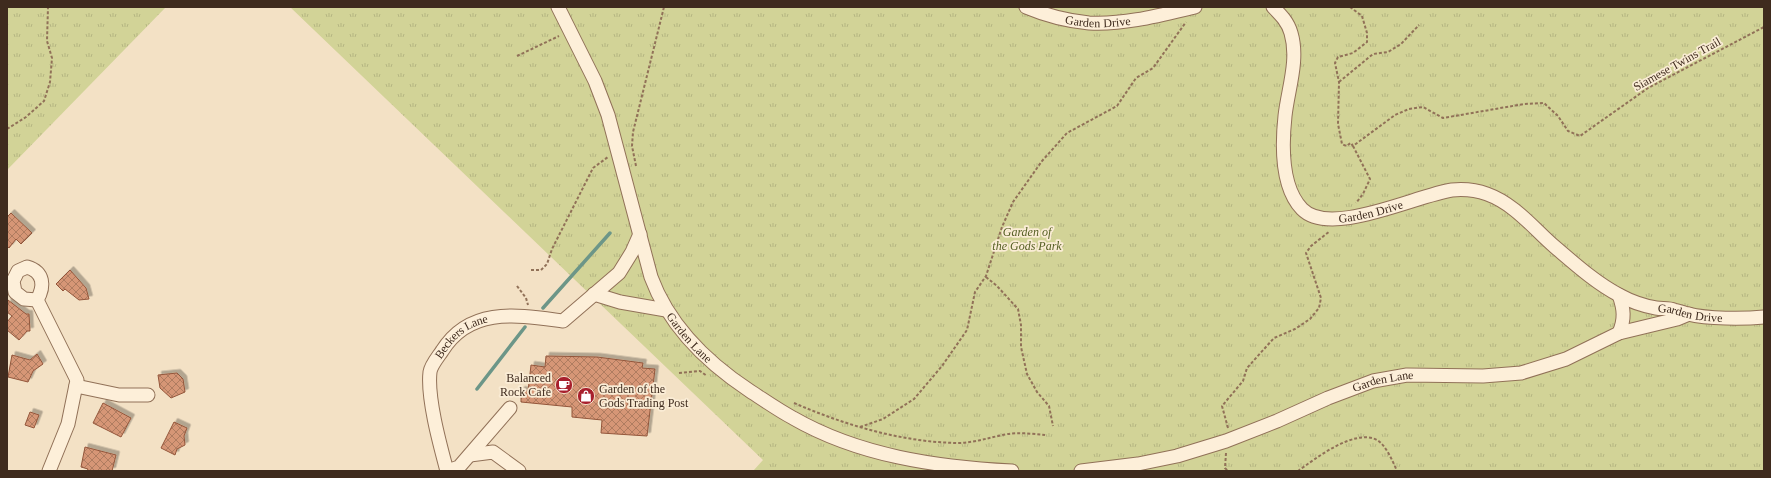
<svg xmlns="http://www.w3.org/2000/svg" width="1771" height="478" font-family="Georgia,serif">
	<defs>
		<pattern id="park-tufts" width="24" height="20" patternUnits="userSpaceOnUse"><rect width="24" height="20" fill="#d2d397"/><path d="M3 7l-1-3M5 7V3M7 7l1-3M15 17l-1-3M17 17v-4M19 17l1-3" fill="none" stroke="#b5b582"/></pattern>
		<pattern id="building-cross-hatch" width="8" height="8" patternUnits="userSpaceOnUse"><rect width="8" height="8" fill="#d69676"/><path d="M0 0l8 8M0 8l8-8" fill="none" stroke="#af7b60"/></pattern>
		<filter id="shadow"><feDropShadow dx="3.5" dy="-3.5" stdDeviation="0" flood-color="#0004"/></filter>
	</defs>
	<rect width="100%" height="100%" fill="#f3e1c5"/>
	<g fill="url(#park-tufts)">
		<polygon points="7,7 166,7 7,170"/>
		<polygon points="290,7 1764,7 1764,471 753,471 763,460"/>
	</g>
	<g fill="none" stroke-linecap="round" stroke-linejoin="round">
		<g stroke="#6c9688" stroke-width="3.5">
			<polyline points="543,308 610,233"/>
			<polyline points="477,389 525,327"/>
		</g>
	</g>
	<g fill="url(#building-cross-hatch)" stroke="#93563b" filter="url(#shadow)">
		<polygon points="11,213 32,233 21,244 16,239 9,248 7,246 7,217"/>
		<polygon points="70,270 86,288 89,299 79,300 65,289 63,291 56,284"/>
		<polygon points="8,300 26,314 29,314 30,331 27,331 19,340 7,330 7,322 12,316 7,312"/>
		<polygon points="37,354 43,364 33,371 28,382 8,377 12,355 30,360"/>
		<polygon points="546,356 597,357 643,363 642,368 655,369 647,436 601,433 602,420 572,417 572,407 521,402 521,390 528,391 531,365 545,367"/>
		<polygon points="177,373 183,379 185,392 171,398 160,388 158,375"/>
		<polygon points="103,403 131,418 121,437 93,423"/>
		<polygon points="30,412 39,415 34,428 25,425"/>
		<polygon points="174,422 187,428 184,436 185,445 177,449 175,455 161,448"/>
		<polygon points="85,447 116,455 112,471 87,471 88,469 81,467"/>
	</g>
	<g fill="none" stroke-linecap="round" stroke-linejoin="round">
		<defs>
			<g id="minor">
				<path id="s1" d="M 558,7 L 595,81 L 608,115 L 651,277 C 669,326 706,362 750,391 C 764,400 778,410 793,418 C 859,456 937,467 1012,471"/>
				<path id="s2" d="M 1026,7 C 1045,15 1068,21 1089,23 C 1124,25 1161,15 1195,7"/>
				<path id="s3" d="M 1273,7 C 1281,15 1288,22 1291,33 C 1299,60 1288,89 1285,116 C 1282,144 1281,187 1302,209 C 1330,238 1417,195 1452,190 C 1463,189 1476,190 1487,194 C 1515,204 1534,229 1555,247 C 1575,264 1596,283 1619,295 C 1630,301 1644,306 1656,308 C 1662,309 1669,308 1674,310 C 1679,311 1684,313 1688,314 C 1708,319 1743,319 1764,317"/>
				<path d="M 27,267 C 44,272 45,286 37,300 L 24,299 L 15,292 L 13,281 L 18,271 Z"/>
				<polyline points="594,294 620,302 666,310"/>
				<path d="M 1619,295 C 1624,309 1625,319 1619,333"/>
				<polyline points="37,300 77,380 68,424 49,471"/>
				<polyline points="76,386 119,395 148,395"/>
				<polyline points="470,455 493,452 519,471"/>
				<path id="s4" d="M 447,471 C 440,445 427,398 430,372 C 431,365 438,357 442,351 C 470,306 518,315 563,321 L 619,273 L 632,252 L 640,234"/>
				<polyline points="447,471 459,467 510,408"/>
				<path id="s5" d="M 1081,471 L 1138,464 L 1177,456 L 1226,441 L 1277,421 L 1328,398 L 1373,381 L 1407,375 L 1483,376 L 1521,373 L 1566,359 L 1619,333 L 1677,319 L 1689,314"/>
			</g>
		</defs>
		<use href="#minor" stroke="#917158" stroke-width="15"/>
		<g stroke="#917158" stroke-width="2" stroke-dasharray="3 2" stroke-linecap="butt">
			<polyline points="1350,7 1362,16 1367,33 1367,42 1353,53 1338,57 1335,63 1339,82 1338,124 1342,144 1346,146 1351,143 1353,146 1395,115 1409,109 1423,107 1443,118 1524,104 1544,103 1558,116 1568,131 1580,136 1648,88 1764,27"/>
			<polyline points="517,56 559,36"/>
			<polyline points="1339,82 1373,54 1388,52 1401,44 1419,25"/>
			<polyline points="7,129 26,117 44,101 50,82 52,58 47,41 48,7"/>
			<polyline points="1353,146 1370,179 1363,194 1356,203"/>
			<polyline points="636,166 632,146 633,132 664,7"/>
			<polyline points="531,270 541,270 547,264 552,249 593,168 608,157"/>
			<polyline points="986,277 997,286 1018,309 1021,325 1021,347 1027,374 1037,392 1049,406 1053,426"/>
			<polyline points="517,286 526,298 528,305"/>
			<polyline points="679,373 700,371 707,376"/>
			<path d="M 794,403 C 845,425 901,442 957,443 C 975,443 990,437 1008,434 C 1019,432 1033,434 1045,435"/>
			<polyline points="860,427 883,419 914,399 942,366 967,330 975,292 986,276 1002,227 1013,202 1042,161 1067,133 1117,106 1136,78 1153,68 1186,22"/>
			<polyline points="1228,428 1222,406 1243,381 1247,368 1274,338 1295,329 1310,319 1319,308 1321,298 1306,253 1311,246 1330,231"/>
			<polyline points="1226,453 1225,468 1228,471"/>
			<path d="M 1298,471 C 1315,459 1354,428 1377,440 C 1386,445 1393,462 1397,471"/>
		</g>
		<use href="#minor" stroke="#fdefd9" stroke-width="13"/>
	</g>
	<defs>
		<symbol id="cafe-disc" viewBox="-11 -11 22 22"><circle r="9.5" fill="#a8202d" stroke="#faecd5"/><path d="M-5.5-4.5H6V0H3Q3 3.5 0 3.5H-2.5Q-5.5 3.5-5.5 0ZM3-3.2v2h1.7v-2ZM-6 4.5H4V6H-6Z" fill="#fff"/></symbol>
		<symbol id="shop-disc" viewBox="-11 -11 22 22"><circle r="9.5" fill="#a8202d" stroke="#faecd5"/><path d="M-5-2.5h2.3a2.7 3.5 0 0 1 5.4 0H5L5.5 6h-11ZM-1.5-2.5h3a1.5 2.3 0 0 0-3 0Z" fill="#fff"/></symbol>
	</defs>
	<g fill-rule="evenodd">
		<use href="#cafe-disc" x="554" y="375" width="20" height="20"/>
		<use href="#shop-disc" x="576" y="386" width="20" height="20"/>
	</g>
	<g text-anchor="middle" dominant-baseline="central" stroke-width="3.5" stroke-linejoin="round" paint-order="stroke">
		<g font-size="12" fill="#3f2b1e" stroke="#faecd5">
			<text stroke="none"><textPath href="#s2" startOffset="74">Garden Drive</textPath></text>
			<text transform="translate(1677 64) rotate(-29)">Siamese Twins Trail</text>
			<text stroke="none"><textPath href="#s3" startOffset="285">Garden Drive</textPath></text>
			<text stroke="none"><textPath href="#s3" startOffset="646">Garden Drive</textPath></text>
			<text stroke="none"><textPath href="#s1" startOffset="359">Garden Lane</textPath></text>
			<text stroke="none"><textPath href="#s4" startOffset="150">Beckers Lane</textPath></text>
			<text stroke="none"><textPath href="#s5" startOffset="317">Garden Lane</textPath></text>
		</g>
		<g font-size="12" font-style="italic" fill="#545e22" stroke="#faecd5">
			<text x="1027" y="232">Garden of<tspan x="1027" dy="14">the Gods Park</tspan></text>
		</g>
		<g font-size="12" fill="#3f2b1e" stroke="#faecd5" text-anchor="end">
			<text x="551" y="378">Balanced<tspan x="551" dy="14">Rock Cafe</tspan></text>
			<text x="599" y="389" text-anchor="start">Garden of the<tspan x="599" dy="14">Gods Trading Post</tspan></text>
		</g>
	</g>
	<rect width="1771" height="478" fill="none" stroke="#3f2b1e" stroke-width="16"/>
</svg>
